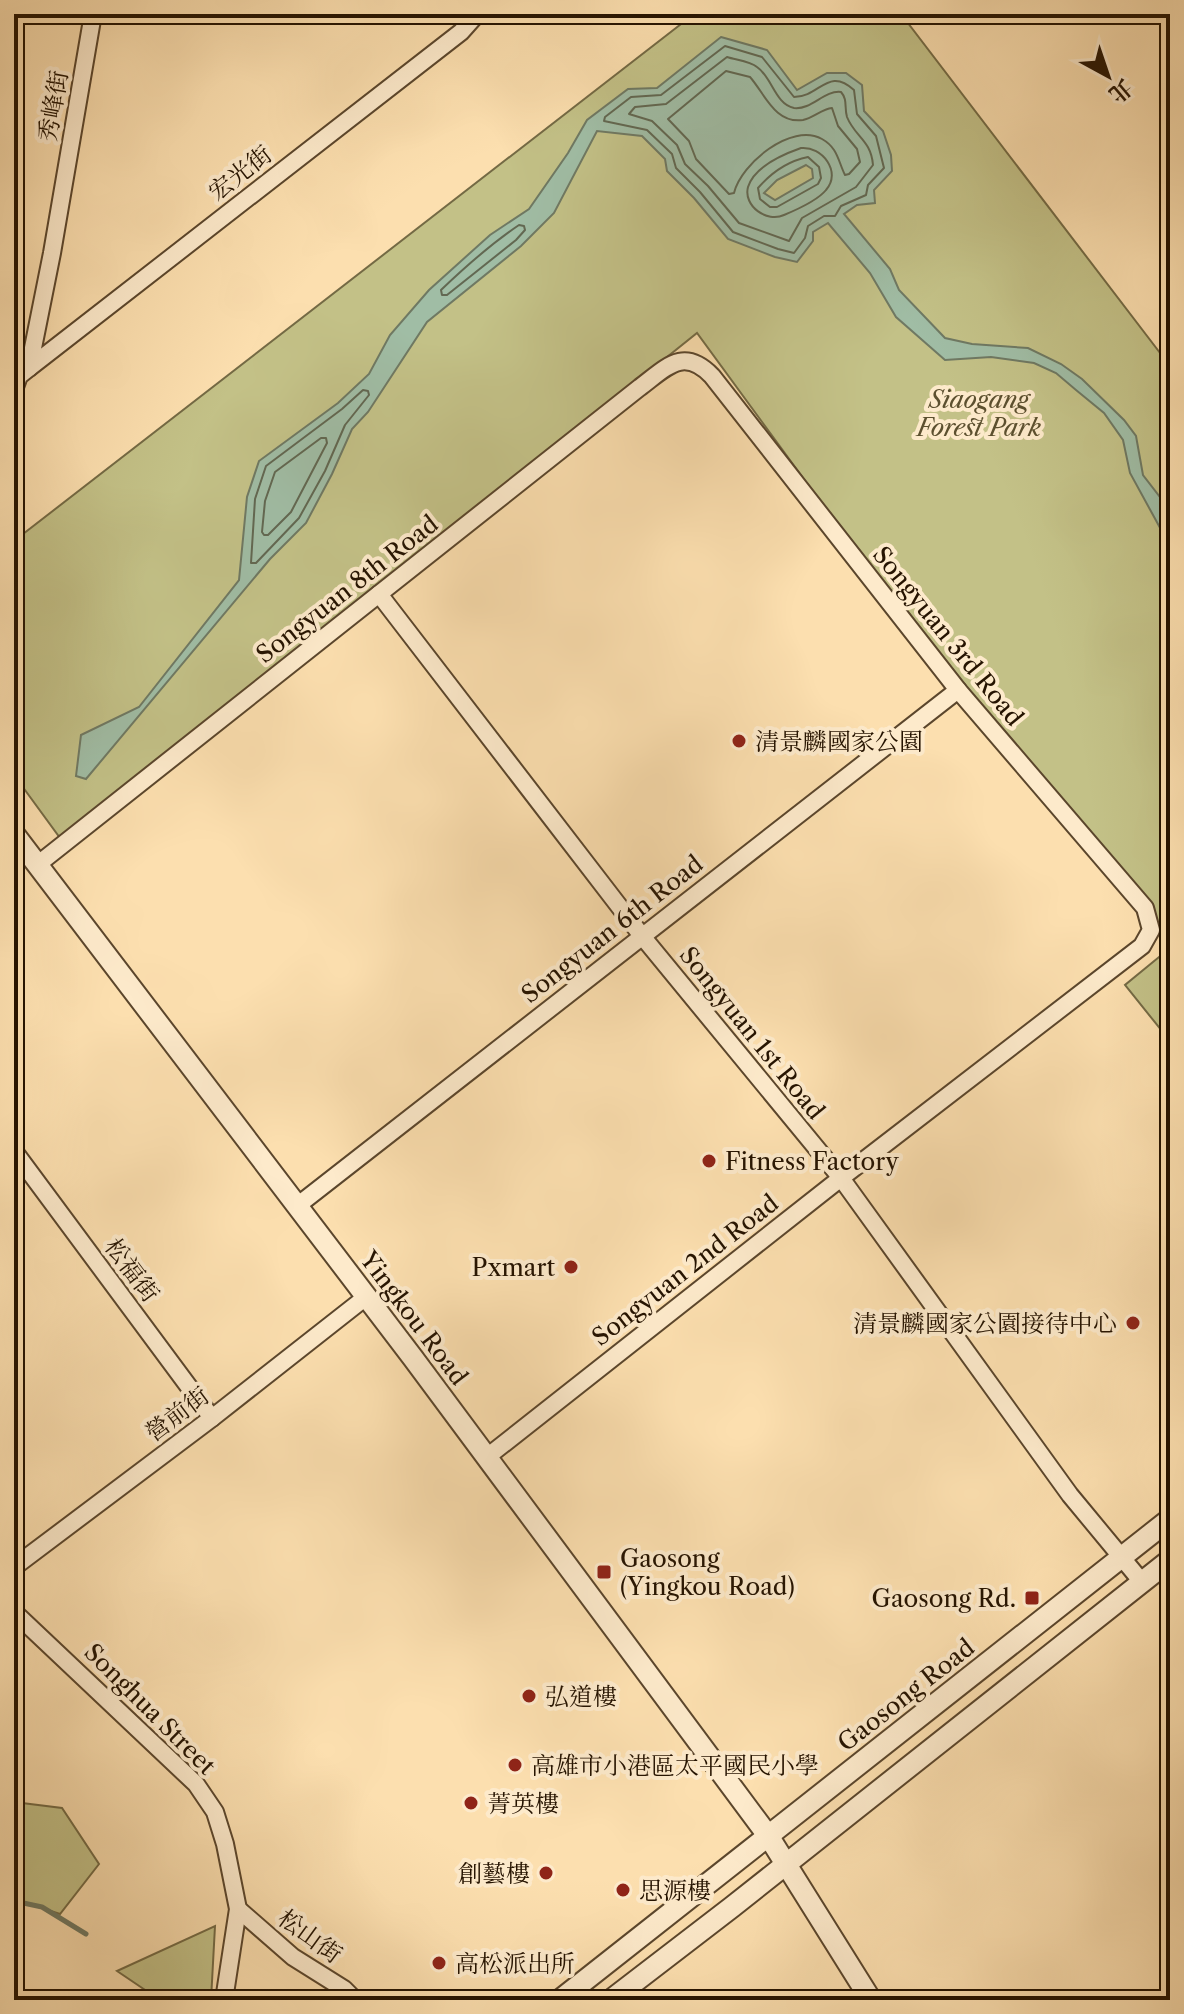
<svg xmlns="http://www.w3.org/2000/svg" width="1184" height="2014" font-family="'Libre Caslon Text','Noto Serif TC',serif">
	<rect width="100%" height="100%" fill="#fcdfaf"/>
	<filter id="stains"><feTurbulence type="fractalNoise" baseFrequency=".0025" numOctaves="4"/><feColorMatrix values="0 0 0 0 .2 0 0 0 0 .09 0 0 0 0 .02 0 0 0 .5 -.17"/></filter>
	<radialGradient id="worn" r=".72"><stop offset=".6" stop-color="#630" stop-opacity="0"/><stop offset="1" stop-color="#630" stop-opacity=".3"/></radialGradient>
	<g fill="#c3c187" stroke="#746a44" stroke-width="2">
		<polygon points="694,14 901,14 1170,366 1170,941 958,690 697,333 63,842 14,775 14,541"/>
		<polygon points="1170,948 1170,1041 1125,985"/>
		<polygon points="14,1802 62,1808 99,1864 60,1914 14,1899"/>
		<polygon points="215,1926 211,2000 160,2000 117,1971"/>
	</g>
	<path fill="#a0bda5" stroke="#6f7963" stroke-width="2" fill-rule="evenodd" d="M 721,37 L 767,50 L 797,90 L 827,73 L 846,73 L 862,85 L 864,111 L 883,131 L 891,155 L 892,171 L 874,190 L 875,203 L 857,205 L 844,214 L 890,269 L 899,290 L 945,338 L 972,344 L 1028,348 L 1061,364 L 1082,379 L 1124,420 L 1136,436 L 1143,475 L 1170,510 L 1170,546 L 1130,473 L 1123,440 L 1104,413 L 1076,390 L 1056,373 L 1034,363 L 991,357 L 945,360 L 896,317 L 870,273 L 828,223 L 813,232 L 813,241 L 797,262 L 775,257 L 728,239 L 694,198 L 667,171 L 665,159 L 642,136 L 597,131 L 554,213 L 521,246 L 427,322 L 368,412 L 352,429 L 332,474 L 306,523 L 270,559 L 86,779 L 76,776 L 81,735 L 139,707 L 239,580 L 247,497 L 259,461 L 338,403 L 369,374 L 390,335 L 429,290 L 490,235 L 529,209 L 568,153 L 587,120 L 628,89 L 657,88 ZM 806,165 L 812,169 L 813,178 L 775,200 L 764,193 L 777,180 Z"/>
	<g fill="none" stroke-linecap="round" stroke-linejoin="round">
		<g stroke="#626852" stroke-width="2">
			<path d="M 725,46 L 762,57 L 794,97 C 820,97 828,66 854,90 L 857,114 L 876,136 L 884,168 L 868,185 L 866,195 L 841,206 L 835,216 L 824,216 L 808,226 L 805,238 L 794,253 L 778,249 L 733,232 L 700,192 L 676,168 L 672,154 L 647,130 L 604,121 L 605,117 L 631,97 L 661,95 Z"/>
			<path d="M 727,57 C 736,60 750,61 757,67 C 772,77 775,104 794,108 C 812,110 824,90 841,92 C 848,100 844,107 847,117 C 855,137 871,140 873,165 L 856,187 L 802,218 L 789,241 L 739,223 L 708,186 L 685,164 L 677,145 L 652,121 L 629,114 L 635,107 L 666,104 Z"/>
			<path d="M 726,71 L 750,77 C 765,94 775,124 803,120 C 813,118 822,109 832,108 L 838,126 L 857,149 L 860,162 L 849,174 L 845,175 C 838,161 838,148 822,139 C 791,122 741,164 734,193 L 729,194 L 696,159 L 689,141 L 668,119 Z"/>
			<path d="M 801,148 C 822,146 842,172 826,190 C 818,200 796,210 784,215 C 767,223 743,206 748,187 C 754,167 784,154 801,148 Z"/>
			<path d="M 808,157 L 819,167 L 821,178 L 818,184 L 777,207 L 770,207 L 760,199 L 758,188 C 771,173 788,161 808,157 Z"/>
			<path d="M 519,225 L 524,226 L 525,230 L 516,240 L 447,295 L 442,295 L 441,290 C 466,266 491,244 519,225 Z"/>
			<polygon points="363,390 368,391 369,395 345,425 325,471 299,518 256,563 251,563 255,499 266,466 342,409"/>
			<polygon points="321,438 326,438 327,443 291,512 268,535 264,535 262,532 265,501 275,472"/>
		</g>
		<polyline stroke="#6f7963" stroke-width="5" points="14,1901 42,1907 86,1934"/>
		<defs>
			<g id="minor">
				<polyline points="29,368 461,32 477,14"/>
				<polyline points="14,390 19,376 29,368 52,253 93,14"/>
				<polyline points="379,594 642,936 841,1178 1070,1495 1142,1582"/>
				<path d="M 37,865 L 639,388 C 666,368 683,346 712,376 L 958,690 L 1145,908 L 1151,930 L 1142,946 L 841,1178 L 487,1457"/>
				<polyline points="14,1151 212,1418"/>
				<polyline points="297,1206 958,690"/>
				<polyline points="14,1567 212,1418 366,1297"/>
				<polyline points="14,1612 196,1784 215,1812 225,1844 238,1909 224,2000"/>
				<polyline points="238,1909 293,1957 344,1989 355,2000"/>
			</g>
			<g id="tertiary">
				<polyline points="14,834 413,1358 769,1837 871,2000"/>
				<polyline points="560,2000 1170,1519"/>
				<polyline points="611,2000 732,1907 1170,1560"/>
			</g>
		</defs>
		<use href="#minor" stroke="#5b462c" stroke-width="20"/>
		<use href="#tertiary" stroke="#5b462c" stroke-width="24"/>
		<use href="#minor" stroke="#fdeacb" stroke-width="16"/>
		<use href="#tertiary" stroke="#fdeacb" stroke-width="20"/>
	</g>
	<g fill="#8f2418" stroke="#fdeacb" stroke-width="3">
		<circle cx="739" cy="741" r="8"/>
		<circle cx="709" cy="1161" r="8"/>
		<circle cx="571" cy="1267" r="8"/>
		<circle cx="1133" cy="1323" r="8"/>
		<rect x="596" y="1564" width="16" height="16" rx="4"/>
		<rect x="1024" y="1590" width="16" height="16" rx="4"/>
		<circle cx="529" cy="1696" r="8"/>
		<circle cx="515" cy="1765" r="8"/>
		<circle cx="471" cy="1803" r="8"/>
		<circle cx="546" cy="1873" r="8"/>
		<circle cx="623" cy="1890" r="8"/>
		<circle cx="439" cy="1963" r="8"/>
	</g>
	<g text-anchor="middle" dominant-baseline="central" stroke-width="8" stroke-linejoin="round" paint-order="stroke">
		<g font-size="24" fill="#251300" stroke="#fdeacb">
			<text transform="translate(53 106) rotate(-80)">秀峰街</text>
			<text transform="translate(240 173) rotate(-38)">宏光街</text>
			<text transform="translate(347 589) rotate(-38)">Songyuan 8th Road</text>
			<text transform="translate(948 636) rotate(51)">Songyuan 3rd Road</text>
			<text transform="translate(612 929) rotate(-38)">Songyuan 6th Road</text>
			<text transform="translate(752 1033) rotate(51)">Songyuan 1st Road</text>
			<text transform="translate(132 1270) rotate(53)">松福街</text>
			<text transform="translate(685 1270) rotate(-38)">Songyuan 2nd Road</text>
			<text transform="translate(414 1318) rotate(53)">Yingkou Road</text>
			<text transform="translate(177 1414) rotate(-37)">營前街</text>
			<text transform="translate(906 1695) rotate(-38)">Gaosong Road</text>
			<text transform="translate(150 1709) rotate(45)">Songhua Street</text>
			<text transform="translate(310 1936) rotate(36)">松山街</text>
		</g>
		<g font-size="24" font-style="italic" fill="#5c502f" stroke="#fdeacb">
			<text x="979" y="399">Siaogang<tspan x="979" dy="28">Forest Park</tspan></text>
		</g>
		<g font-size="24" fill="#251300" stroke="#fdeacb" text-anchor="start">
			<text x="755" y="741">清景麟國家公園</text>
			<text x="725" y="1161">Fitness Factory</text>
			<text x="555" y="1267" text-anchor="end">Pxmart</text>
			<text x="1117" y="1323" text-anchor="end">清景麟國家公園接待中心</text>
			<text x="620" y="1558">Gaosong<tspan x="620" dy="28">(Yingkou Road)</tspan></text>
			<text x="1016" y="1598" text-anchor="end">Gaosong Rd.</text>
			<text x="545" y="1696">弘道樓</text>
			<text x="531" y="1765">高雄市小港區太平國民小學</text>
			<text x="487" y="1803">菁英樓</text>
			<text x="530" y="1873" text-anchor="end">創藝樓</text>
			<text x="639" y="1890">思源樓</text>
			<text x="455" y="1963">高松派出所</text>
		</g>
	</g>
	<rect width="1184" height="2014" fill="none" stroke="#fcdfaf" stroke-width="48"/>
	<rect x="16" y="16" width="1152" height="1982" fill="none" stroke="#251300" stroke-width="4"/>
	<rect x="24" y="24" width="1136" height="1966" fill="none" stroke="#251300" stroke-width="2"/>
	<g transform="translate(1108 76) rotate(140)" stroke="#fdeacb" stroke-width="6" paint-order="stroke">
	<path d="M0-6L14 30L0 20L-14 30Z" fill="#251300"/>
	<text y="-12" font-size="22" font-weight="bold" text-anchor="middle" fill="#251300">北</text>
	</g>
	<rect width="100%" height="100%" filter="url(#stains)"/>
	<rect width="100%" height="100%" fill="url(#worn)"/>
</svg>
